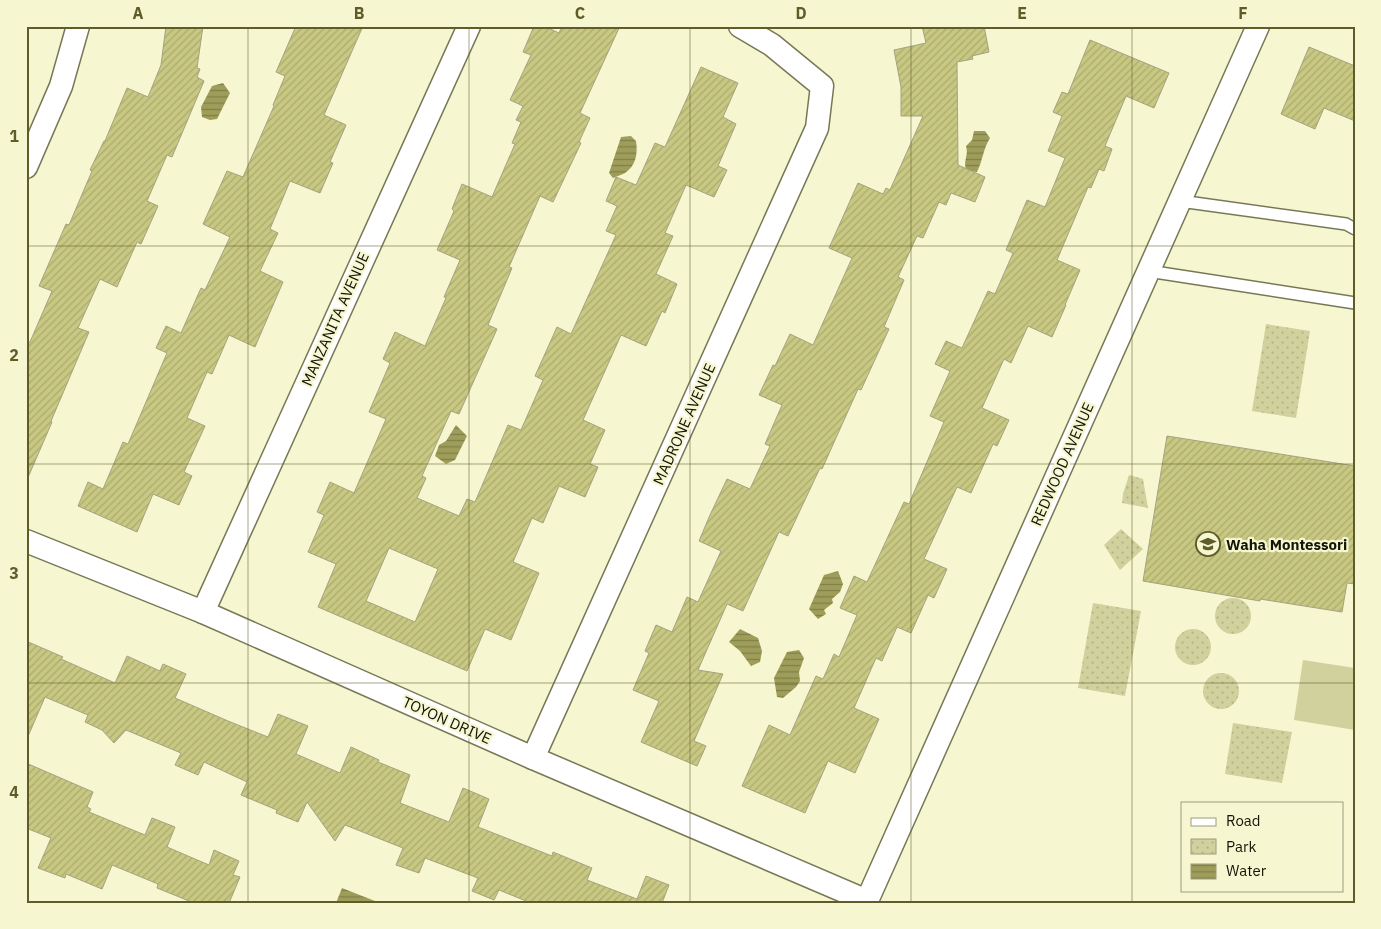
<svg xmlns="http://www.w3.org/2000/svg" width="1381" height="929" font-family="'IBM Plex Sans',sans-serif">
	<defs>
		<pattern id="park-dots" width="8" height="8" patternUnits="userSpaceOnUse" patternTransform="scale(1.25)"><rect width="8" height="8" fill="#d0d19d"/><path d="M2 2h.1M6 6h.1" fill="none" stroke="#b2b386" stroke-width="1.8" stroke-linecap="round"/></pattern>
		<pattern id="water-rules" width="6" height="5" patternUnits="userSpaceOnUse" patternTransform="scale(1.25)"><rect width="6" height="5" fill="#9e9d59"/><path d="M0 2.5h6" fill="none" stroke="#807f48"/></pattern>
		<pattern id="building-hatch" width="6" height="6" patternUnits="userSpaceOnUse" patternTransform="scale(1.25)"><rect width="6" height="6" fill="#c8c882"/><path d="M-1 1l2-2M0 6l6-6M5 7l2-2" fill="none" stroke="#abab6f"/></pattern>
	</defs>
	<rect width="100%" height="100%" fill="#f6f7d1"/>
	<polygon fill="#d0d19d" points="1303,660 1355,668 1355,730 1294,720"/>
	<g fill="url(#park-dots)">
		<polygon points="1266,324 1310,331 1296,418 1252,411"/>
		<polygon points="1129,475 1143,479 1148,508 1122,503 1123,494"/>
		<polygon points="1121,529 1143,549 1120,570 1104,545"/>
		<circle cx="1233" cy="616" r="18"/>
		<polygon points="1093,603 1141,611 1125,696 1078,688"/>
		<circle cx="1193" cy="647" r="18"/>
		<circle cx="1221" cy="691" r="18"/>
		<polygon points="1233,723 1292,732 1282,783 1225,774"/>
	</g>
	<g fill="url(#water-rules)">
		<polygon points="223,83 230,93 217,119 210,120 202,117 201,107 212,86"/>
		<path d="M 974,131 L 985,131 L 990,138 C 983,149 983,160 977,172 L 966,170 C 963,159 969,156 966,146 L 972,140 Z"/>
		<path d="M 631,136 L 636,141 C 638,153 636,166 625,173 C 622,175 617,176 613,178 L 609,173 L 621,137 Z"/>
		<polygon points="456,425 467,436 455,460 446,464 435,456 439,445 446,441"/>
		<polygon points="838,571 843,584 840,592 832,599 833,603 824,610 826,614 818,619 809,609 824,575"/>
		<polygon points="740,629 758,638 762,651 760,662 751,666 740,651 729,642"/>
		<polygon points="799,650 804,658 799,672 800,681 796,687 783,698 777,697 774,678 787,652"/>
		<polygon points="342,888 380,903 336,903"/>
	</g>
	<g fill="url(#building-hatch)" stroke="#a3a380" fill-rule="evenodd">
		<polygon points="166,26 203,26 197,68 200,69 197,77 204,81 172,157 167,155 147,201 158,206 141,244 137,242 117,287 100,279 78,328 89,332 51,421 52,422 26,482 26,342 30,342 52,291 39,286 66,224 69,225 92,171 90,170 104,141 105,141 127,88 148,97 161,65"/>
		<polygon points="296,26 363,26 324,115 346,125 330,162 333,163 320,193 290,181 270,229 278,233 260,271 283,282 255,347 229,335 212,374 207,372 187,418 205,426 184,472 192,476 179,505 153,494 137,532 78,506 88,482 103,489 123,442 128,444 167,353 156,348 166,326 181,333 201,288 205,290 230,237 203,224 227,171 243,177 274,106 273,105 285,76 276,72"/>
		<path d="M 534,26 L 544,26 L 559,33 L 562,26 L 620,26 L 580,113 L 590,118 L 579,142 L 581,143 L 553,202 L 540,196 L 509,267 L 512,268 L 488,325 L 497,329 L 459,414 L 451,411 L 422,476 L 426,478 L 417,498 L 459,516 L 467,499 L 475,502 L 508,425 L 521,430 L 543,380 L 535,376 L 557,327 L 571,334 L 616,235 L 606,231 L 617,206 L 606,201 L 616,177 L 636,185 L 655,143 L 665,147 L 701,67 L 738,83 L 723,117 L 736,124 L 718,166 L 727,170 L 714,197 L 686,185 L 665,233 L 673,236 L 656,274 L 677,284 L 665,313 L 662,311 L 646,346 L 621,335 L 583,420 L 605,430 L 590,464 L 598,467 L 585,497 L 559,486 L 543,523 L 532,518 L 513,562 L 539,573 L 511,640 L 485,629 L 467,671 L 318,607 L 336,564 L 308,552 L 324,515 L 317,512 L 330,482 L 354,493 L 386,419 L 369,412 L 390,363 L 383,359 L 395,332 L 425,346 L 446,298 L 444,297 L 460,260 L 437,250 L 454,211 L 452,209 L 462,184 L 492,197 L 515,144 L 512,143 L 521,122 L 516,120 L 523,106 L 510,100 L 531,55 L 523,52 ZM 389,548 L 438,569 L 415,622 L 366,601 Z"/>
		<polygon points="922,26 984,26 989,52 972,56 973,59 957,62 958,165 985,177 975,202 951,193 946,205 939,202 923,238 917,236 898,277 904,280 884,327 889,329 861,390 858,389 822,469 820,468 788,536 779,532 778,534 743,611 727,604 698,670 723,674 694,741 706,746 697,766 641,742 659,701 633,690 649,653 645,651 656,625 672,632 687,597 698,602 721,551 699,541 710,515 727,479 750,489 770,446 765,444 782,405 759,395 773,365 775,366 790,334 813,345 852,258 829,248 858,183 883,194 886,188 890,190 923,116 901,116 901,87 894,50 926,43"/>
		<polygon points="1090,40 1169,73 1154,108 1126,96 1105,146 1112,149 1104,171 1099,169 1091,188 1088,187 1057,260 1080,270 1065,305 1066,305 1052,337 1028,326 1011,363 1004,359 982,408 1009,420 997,446 993,444 971,493 957,487 924,559 947,569 934,598 928,595 911,633 897,627 882,661 876,658 854,708 879,719 855,773 828,761 805,813 742,786 769,725 790,735 816,676 823,679 834,654 839,657 857,615 840,608 854,576 867,582 904,502 909,504 944,422 930,416 950,371 935,364 946,341 962,348 988,291 995,294 1013,253 1006,250 1027,200 1045,207 1065,158 1048,151 1062,116 1053,112 1062,92 1068,94"/>
		<polygon points="1309,47 1355,66 1355,121 1324,108 1315,129 1281,114"/>
		<polygon points="1167,436 1355,466 1355,584 1347,583 1342,612 1260,599 1260,601 1143,581"/>
		<polygon points="26,641 63,657 61,659 115,683 127,656 160,671 163,664 186,674 175,698 228,721 268,737 278,714 308,726 296,754 340,773 351,747 379,760 378,762 410,775 400,803 449,822 463,788 489,799 478,827 552,856 553,852 592,868 587,880 637,899 646,876 669,885 662,903 531,903 499,890 494,900 472,891 478,878 425,858 419,873 396,865 403,848 345,825 335,841 307,802 298,822 276,813 277,810 241,795 247,782 204,762 198,775 175,765 181,753 126,730 114,743 102,730 85,722 88,715 45,697 26,741"/>
		<polygon points="26,763 93,792 87,807 91,809 89,812 145,835 152,818 175,827 167,847 209,865 214,850 239,861 233,875 240,877 229,903 194,903 157,888 158,884 112,865 102,889 66,874 65,878 38,868 51,838 26,828"/>
	</g>
	<g fill="none" stroke-linecap="round" stroke-linejoin="round">
		<defs>
			<g id="service">
				<polyline points="1180,201 1346,224 1355,229"/>
				<polyline points="1148,271 1355,303"/>
			</g>
			<g id="minor">
				<polyline points="26,167 61,86 78,26"/>
				<polyline points="26,541 203,612 533,758 867,901"/>
				<polyline points="203,612 469,26"/>
				<polyline points="533,758 817,128 822,86 772,45 740,26"/>
				<polyline points="866,903 1258,26"/>
			</g>
		</defs>
		<use href="#service" stroke="#787856" stroke-width="14"/>
		<use href="#minor" stroke="#787856" stroke-width="25"/>
		<use href="#service" stroke="#fff" stroke-width="11"/>
		<use href="#minor" stroke="#fff" stroke-width="22"/>
	</g>
	<path fill="none" stroke="#5e5d2a" stroke-width="1" stroke-opacity="0.55" d="M 248,26 L 248,903M 469,26 L 469,903M 690,26 L 690,903M 911,26 L 911,903M 1132,26 L 1132,903M 26,246 L 1355,246M 26,464 L 1355,464M 26,683 L 1355,683"/>
	<defs>
		<symbol id="school-ring" viewBox="-11 -11 22 22"><circle r="9.5" fill="#f6f7d1" stroke="#5e5d2a" stroke-width="1.5"/><path d="M0-5L7-2L0 1L-7-2ZM-4 1L0 2.5L4 1V4Q0 6-4 4Z" fill="#5e5d2a"/></symbol>
	</defs>
	<g fill-rule="evenodd">
		<use href="#school-ring" x="1194" y="530" width="28" height="28"/>
	</g>
	<g text-anchor="middle" dominant-baseline="central" stroke-width="4.5" stroke-linejoin="round" paint-order="stroke">
		<g font-size="15" fill="#141407" stroke="#f6f7d1">
			<text transform="translate(335 319) rotate(-66)">MANZANITA AVENUE</text>
			<text transform="translate(684 424) rotate(-66)">MADRONE AVENUE</text>
			<text transform="translate(1062 464) rotate(-66)">REDWOOD AVENUE</text>
			<text transform="translate(447 720) rotate(24)">TOYON DRIVE</text>
		</g>
		<g font-size="15" font-weight="bold" fill="#141407" stroke="#f6f7d1" text-anchor="start">
			<text x="1226" y="544">Waha Montessori</text>
		</g>
	</g>
	<rect width="1381" height="929" fill="none" stroke="#f6f7d1" stroke-width="55"/>
	<rect x="1181" y="802" width="162" height="90" fill="#f6f7d1" stroke="#9c9c80"/>
	<rect x="1191" y="818" width="25" height="8" fill="#ffffff" stroke="#9c9c80"/>
	<text x="1226" y="826" font-size="15" fill="#141407">Road</text>
	<rect x="1191" y="839" width="25" height="15" fill="url(#park-dots)" stroke="#9c9c80"/>
	<text x="1226" y="852" font-size="15" fill="#141407">Park</text>
	<rect x="1191" y="864" width="25" height="15" fill="url(#water-rules)" stroke="#9c9c80"/>
	<text x="1226" y="876" font-size="15" fill="#141407">Water</text>
	<rect x="28" y="28" width="1326" height="874" fill="none" stroke="#5e5d2a" stroke-width="2"/>
	<g font-size="16" text-anchor="middle" font-weight="bold" fill="#5e5d2a">
		<text x="138" y="19">A</text>
		<text x="359" y="19">B</text>
		<text x="580" y="19">C</text>
		<text x="801" y="19">D</text>
		<text x="1022" y="19">E</text>
		<text x="1243" y="19">F</text>
		<text x="14" y="142">1</text>
		<text x="14" y="361">2</text>
		<text x="14" y="579">3</text>
		<text x="14" y="798">4</text>
	</g>
</svg>
